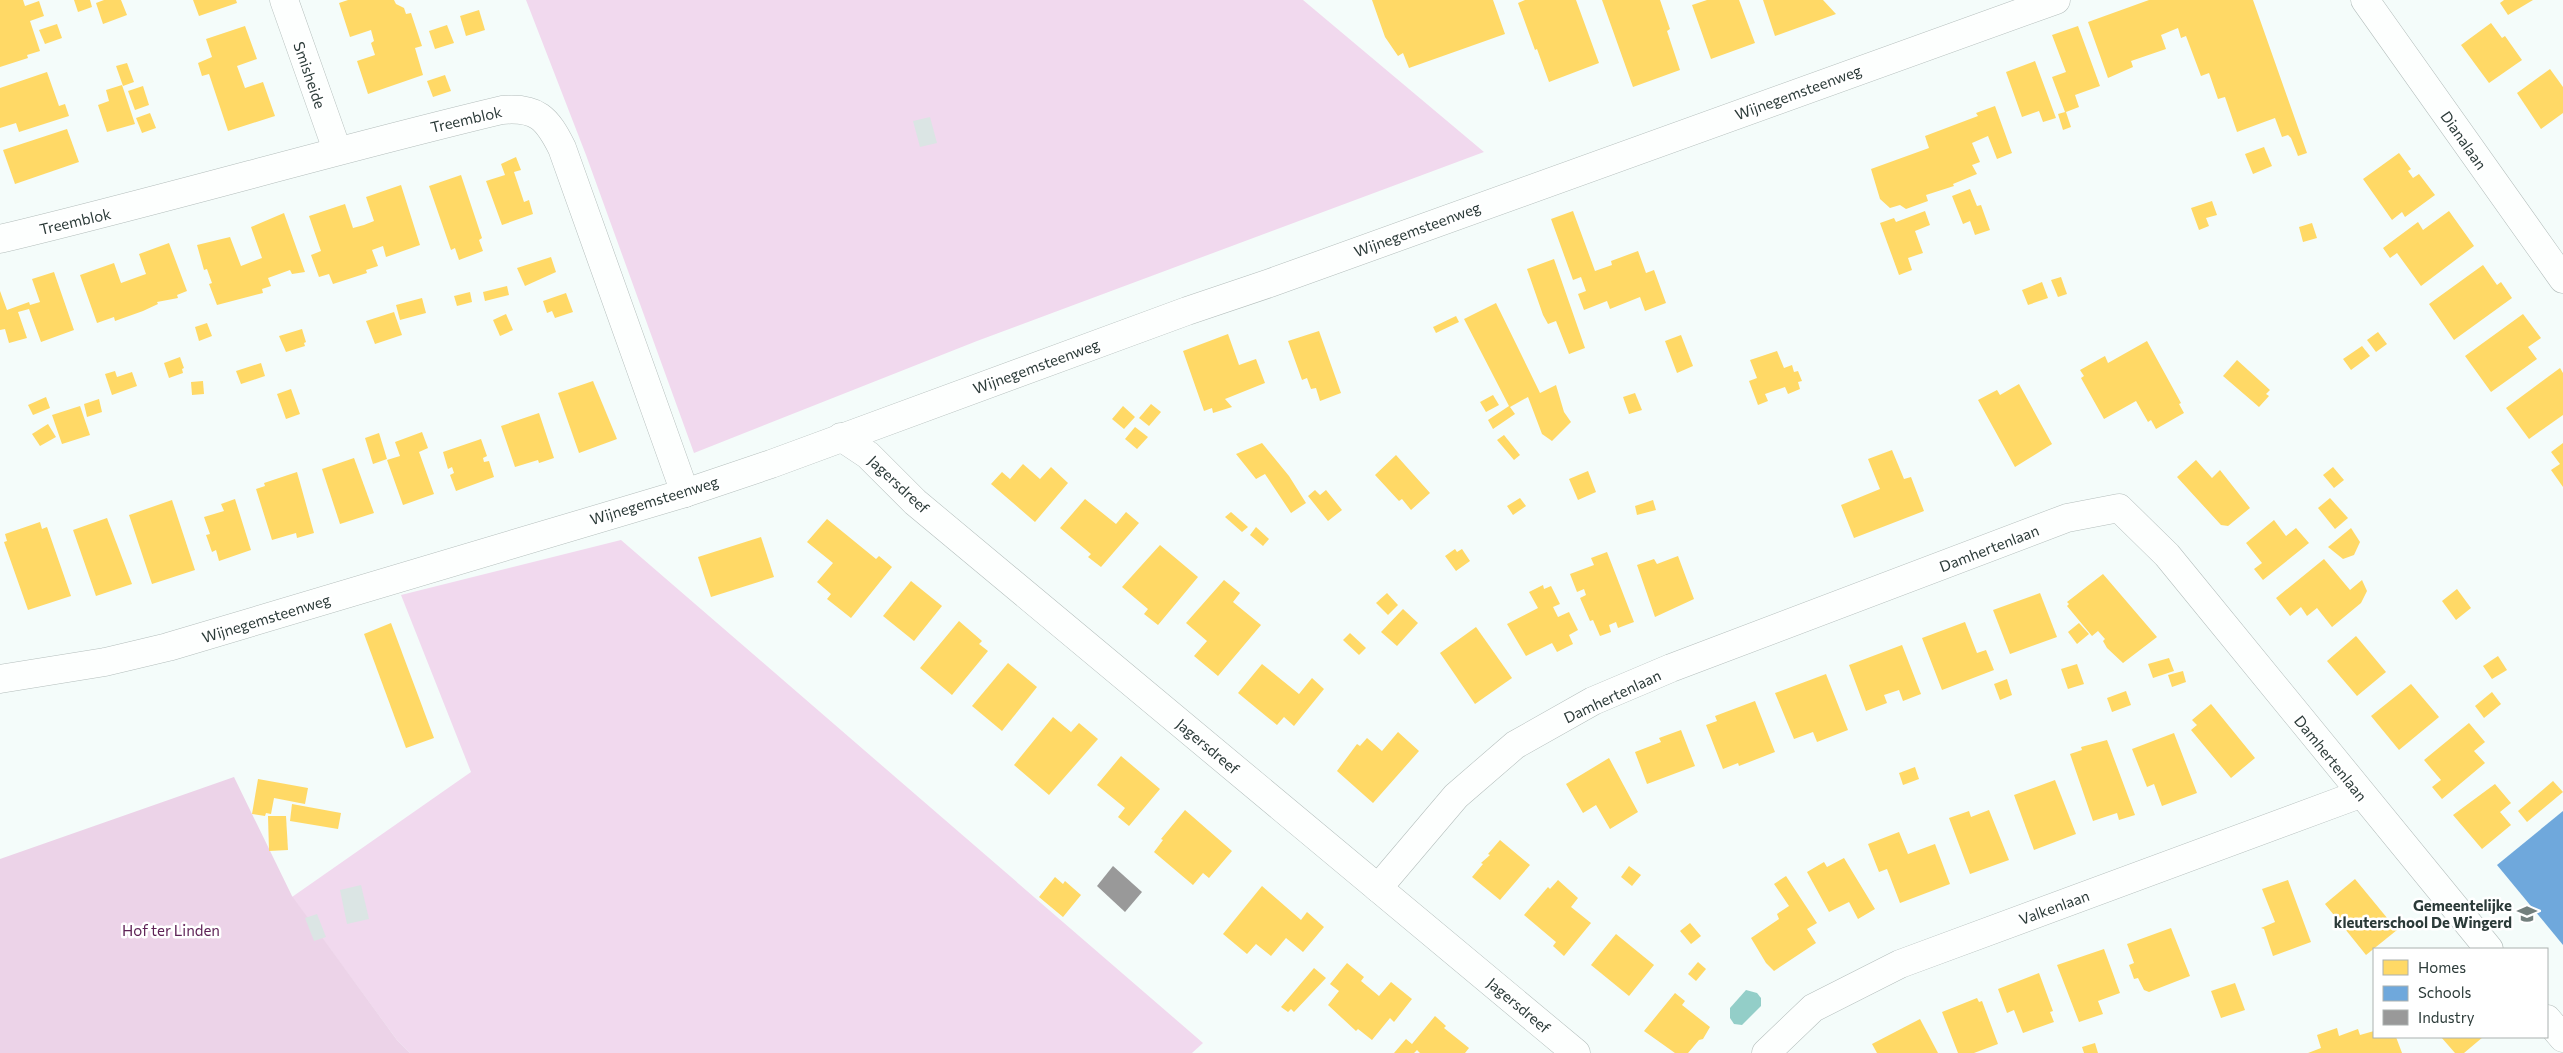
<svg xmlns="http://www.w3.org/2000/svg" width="2563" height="1053" font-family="Commissioner,sans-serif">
	<rect width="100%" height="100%" fill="#f4fcfa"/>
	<g fill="#f1d9ee">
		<polygon points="526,0 1303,0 1484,152 977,341 694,453 586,155"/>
		<polygon points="621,540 1203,1043 1192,1053 410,1053 397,1040 292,897 471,772 401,595"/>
	</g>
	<polygon fill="#ecd3e8" points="234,777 292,896 397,1040 410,1053 0,1053 0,859"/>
	<polygon fill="#93cec8" points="1746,990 1757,993 1761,998 1761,1006 1742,1025 1734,1024 1730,1018 1730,1008"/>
	<g fill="#ffd966">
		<polygon points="0,0 23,0 25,6 39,1 44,16 30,21 40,51 27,55 28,58 0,67"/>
		<polygon points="74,0 90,0 92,7 78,12"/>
		<polygon points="104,0 121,0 127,15 103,24 96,3"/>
		<polygon points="193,0 236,0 237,3 199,16"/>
		<polygon points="348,0 394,0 396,4 404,8 406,14 411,13 422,46 415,48 423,75 368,94 357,61 375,55 371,43 374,41 371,30 350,37 339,3"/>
		<polygon points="1372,0 1493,0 1505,34 1409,68 1403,53 1398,56 1385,37"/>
		<polygon points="1525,0 1576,0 1599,63 1549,82 1537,49 1535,50 1518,3"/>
		<polygon points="1602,0 1660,0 1670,29 1667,31 1680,70 1633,87"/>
		<polygon points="1707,0 1739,0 1755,43 1711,59 1692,5"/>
		<polygon points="1763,0 1823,0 1836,14 1775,36"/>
		<polygon points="2149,0 2253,0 2307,153 2298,156 2291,138 2288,135 2282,137 2275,118 2237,132 2225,97 2218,99 2209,73 2201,76 2186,36 2181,38 2178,28 2161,35 2166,49 2131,61 2133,67 2108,78 2088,22"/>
		<polygon points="2504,0 2533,0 2508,15 2500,3"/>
		<polygon points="479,10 485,30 466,36 460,16"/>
		<polygon points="2491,23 2502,38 2505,36 2522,60 2489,83 2461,45"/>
		<polygon points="57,24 62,38 45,44 39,30"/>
		<polygon points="447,25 454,43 435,49 429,31"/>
		<polygon points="245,26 257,59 237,66 245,88 263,82 275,116 228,131 209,74 202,76 198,63 212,57 206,39"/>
		<polygon points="2078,26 2100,86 2075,95 2079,107 2066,112 2071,127 2063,130 2058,114 2065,112 2052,77 2066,72 2052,35"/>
		<polygon points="2035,61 2056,118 2043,122 2039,111 2022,117 2006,72"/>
		<polygon points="127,63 134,82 123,86 116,66"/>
		<polygon points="2550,69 2563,87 2563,113 2541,129 2517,93"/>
		<polygon points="47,72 59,106 65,104 69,116 19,132 16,123 0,128 0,88"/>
		<polygon points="445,75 451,91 433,97 427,81"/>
		<polygon points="122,85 135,124 107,132 98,105 109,101 106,90"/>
		<polygon points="143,86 149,105 135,110 128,91"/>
		<polygon points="1995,106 2012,153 1997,159 1988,136 1972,143 1980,162 1972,165 1977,174 1953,184 1954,186 1926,195 1928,201 1906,209 1900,205 1890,208 1880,199 1871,169 1929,148 1925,136 1978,116 1976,113"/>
		<polygon points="150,113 156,128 142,133 136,118"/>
		<polygon points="67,129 79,162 15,184 3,150"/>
		<polygon points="2264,147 2272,166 2253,174 2245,154"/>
		<polygon points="2399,153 2411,169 2408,171 2413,178 2419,174 2435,195 2405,217 2402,212 2392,220 2363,179"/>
		<polygon points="516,157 521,170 514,172 524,202 529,200 533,214 502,225 486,181 505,175 501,164"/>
		<polygon points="461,175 482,238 479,240 483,251 459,260 455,248 451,250 429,186"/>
		<polygon points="401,185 420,245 386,257 383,246 372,250 378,266 366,270 367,273 333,284 329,274 319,277 311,255 321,251 309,216 345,204 353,228 364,225 374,221 366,197"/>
		<polygon points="1970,189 1977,206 1981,205 1990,230 1975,235 1970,221 1963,224 1952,196"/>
		<polygon points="2212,201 2217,215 2206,218 2209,226 2199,230 2191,208"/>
		<polygon points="1573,211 1595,271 1612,265 1611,261 1638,251 1646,273 1654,270 1666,303 1645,311 1640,297 1610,309 1607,301 1584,310 1578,294 1586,291 1581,277 1573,280 1551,219"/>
		<polygon points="1925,211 1930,225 1915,231 1923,253 1908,258 1912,270 1899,275 1880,223 1894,218 1896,222"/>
		<polygon points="2449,211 2474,246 2421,286 2397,253 2390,258 2383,248 2418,222 2423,230"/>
		<polygon points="284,213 305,272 292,274 290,270 268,278 271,286 262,289 263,293 217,305 209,284 212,283 207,269 204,270 197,245 230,237 241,266 262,258 251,227"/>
		<polygon points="2312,223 2317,238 2303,242 2299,227"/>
		<polygon points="169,243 187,291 177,295 178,298 157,302 158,304 143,311 115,321 114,317 97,323 80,275 114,263 121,283 146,274 139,254"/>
		<polygon points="551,257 556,272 525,286 517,268"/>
		<polygon points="1554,259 1585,348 1569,354 1556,321 1548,324 1543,315 1527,269"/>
		<polygon points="2483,265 2497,285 2501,282 2512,298 2454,340 2429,304"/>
		<polygon points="54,272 74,330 41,342 29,309 18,312 27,338 9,343 5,329 0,330 0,291 7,310 29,302 30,305 40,302 32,279"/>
		<polygon points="2061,277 2067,294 2058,297 2051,280"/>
		<polygon points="2042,282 2048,298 2028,305 2022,290"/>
		<polygon points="507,286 509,295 485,301 483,292"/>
		<polygon points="470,292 472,302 457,306 454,296"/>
		<polygon points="566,293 573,312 555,318 552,311 547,313 543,301"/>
		<polygon points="422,298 426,313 400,320 396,305"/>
		<polygon points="1496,303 1540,393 1556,385 1564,412 1571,422 1552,441 1542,434 1528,397 1510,407 1515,414 1493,429 1488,420 1509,406 1464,319"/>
		<polygon points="394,312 402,335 375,344 366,321"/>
		<polygon points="506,314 513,330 500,336 493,320"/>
		<polygon points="2523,314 2541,338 2528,347 2537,359 2491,392 2465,356"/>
		<polygon points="1456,316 1459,322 1436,333 1433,327"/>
		<polygon points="207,323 212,336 199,341 195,327"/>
		<polygon points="302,329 306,342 304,343 305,346 286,352 279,336"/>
		<polygon points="1319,331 1341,393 1320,401 1316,388 1311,389 1307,378 1302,380 1288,341"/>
		<polygon points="2378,332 2387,344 2376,352 2367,340"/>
		<polygon points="1228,334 1239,365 1256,359 1265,383 1225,399 1232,407 1213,413 1212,408 1204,411 1183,351"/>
		<polygon points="1681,335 1693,366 1677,373 1665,341"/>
		<polygon points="2147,341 2181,403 2179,404 2184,413 2156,429 2151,420 2148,422 2136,401 2104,419 2081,378 2084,376 2080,370 2105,356 2108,363"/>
		<polygon points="2362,346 2370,356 2351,370 2343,359"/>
		<polygon points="1777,351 1784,368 1792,365 1794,372 1798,371 1802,381 1798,382 1800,389 1788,394 1785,387 1765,394 1768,401 1758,405 1749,381 1757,378 1750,360"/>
		<polygon points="180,357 184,368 182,369 183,373 169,378 164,363"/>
		<polygon points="2237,360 2270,390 2266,394 2269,396 2259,407 2223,376"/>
		<polygon points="261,363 265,376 241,384 236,371"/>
		<polygon points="2560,368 2563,373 2563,415 2529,439 2506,408"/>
		<polygon points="115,371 117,377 132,372 137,386 112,395 105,374"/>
		<polygon points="203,381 204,394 192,395 191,382"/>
		<polygon points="593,381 617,439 579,453 558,393"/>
		<polygon points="2019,384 2052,444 2015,467 1978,400 1997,390 2000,395"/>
		<polygon points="291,389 300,414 286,419 277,394"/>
		<polygon points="1635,393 1642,410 1629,414 1623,397"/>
		<polygon points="1493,395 1499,405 1486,412 1480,402"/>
		<polygon points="46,397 50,408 33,415 28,405"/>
		<polygon points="99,399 102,412 87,417 84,404"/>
		<polygon points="1151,404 1161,412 1149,426 1139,418"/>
		<polygon points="80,406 90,435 62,444 52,415"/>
		<polygon points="1123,406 1135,417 1124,429 1112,419"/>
		<polygon points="539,413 554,458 539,463 538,460 515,467 501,426"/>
		<polygon points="48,424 56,437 40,446 32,434"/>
		<polygon points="1135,427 1148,437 1137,449 1125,439"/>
		<polygon points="422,432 428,448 419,452 434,494 403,505 387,460 400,456 395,442"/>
		<polygon points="379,433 387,459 373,464 365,438"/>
		<polygon points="1504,435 1520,455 1514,460 1497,440"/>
		<polygon points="481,439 487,456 483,458 484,462 489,461 494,477 456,491 450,475 454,473 452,467 448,469 443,452"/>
		<polygon points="1262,443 1289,476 1306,503 1291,513 1265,474 1256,479 1236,454"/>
		<polygon points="2563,443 2563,487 2551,470 2560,464 2551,452"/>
		<polygon points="1892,450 1904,479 1911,477 1924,511 1854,538 1841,505 1880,489 1868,459"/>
		<polygon points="1396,455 1430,493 1411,510 1402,499 1399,501 1375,475"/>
		<polygon points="354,458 374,513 340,524 322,469"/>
		<polygon points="2196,460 2212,478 2220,470 2250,508 2228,526 2221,525 2177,477"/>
		<polygon points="1023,464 1040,479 1051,467 1068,483 1035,522 991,484 1002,472 1010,479"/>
		<polygon points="2333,467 2344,480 2334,488 2323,475"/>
		<polygon points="1588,471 1596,492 1578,500 1569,479"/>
		<polygon points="297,472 314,533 297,538 296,533 272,540 256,489 265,486 264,483"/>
		<polygon points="1315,490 1320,495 1326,490 1342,510 1328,521 1308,496"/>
		<polygon points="1520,498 1526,506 1513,515 1507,506"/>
		<polygon points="2330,498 2348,518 2335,529 2318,508"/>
		<polygon points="235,499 251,550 219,561 216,550 212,552 206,535 210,534 204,517 224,511 221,504"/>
		<polygon points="1085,499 1116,524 1126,512 1139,523 1101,567 1088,557 1091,554 1060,528"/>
		<polygon points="172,500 195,570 152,584 129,515"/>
		<polygon points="1653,500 1656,510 1637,515 1635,506"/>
		<polygon points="1231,512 1248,527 1242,532 1225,517"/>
		<polygon points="107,518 132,584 96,596 73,530"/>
		<polygon points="827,519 876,559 879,556 892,567 851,618 827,599 831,594 817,582 833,563 807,542"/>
		<polygon points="2274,520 2286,536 2296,528 2309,543 2263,580 2254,569 2262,563 2246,543"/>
		<polygon points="40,522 42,529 47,527 71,596 28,610 4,542 7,541 5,534"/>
		<polygon points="1256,527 1269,539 1263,546 1250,535"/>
		<polygon points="2351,528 2360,542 2354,555 2343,559 2328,547"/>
		<polygon points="761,537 774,577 711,597 698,557"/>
		<polygon points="1160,545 1198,577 1158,625 1144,614 1148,609 1122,587"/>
		<polygon points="1455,549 1457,552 1462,549 1470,561 1456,571 1445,556"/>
		<polygon points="1607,552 1634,622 1618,628 1616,622 1609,625 1611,632 1600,636 1593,620 1590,621 1580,598 1586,595 1584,589 1577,592 1570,574 1594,565 1591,558"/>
		<polygon points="1678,556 1694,599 1655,617 1637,565 1654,559 1657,564"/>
		<polygon points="2324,559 2350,590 2362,580 2367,591 2361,603 2332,627 2317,608 2307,616 2301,607 2290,616 2276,598"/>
		<polygon points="2103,574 2157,637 2123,663 2107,648 2103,641 2105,639 2098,631 2092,636 2067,606 2069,604 2067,602"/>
		<polygon points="1224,580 1240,593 1233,602 1261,625 1218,676 1194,656 1207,641 1186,623"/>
		<polygon points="911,581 942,606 914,641 883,616"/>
		<polygon points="1543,585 1544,589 1551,586 1560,604 1553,607 1558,617 1569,612 1578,630 1569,635 1573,644 1557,652 1552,643 1526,656 1507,624 1538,608 1529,592"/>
		<polygon points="2457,589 2471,608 2456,620 2442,601"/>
		<polygon points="1387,593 1398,605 1388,615 1376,603"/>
		<polygon points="2040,593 2057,637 2010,654 1993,610"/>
		<polygon points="1403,609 1418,623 1397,646 1381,632"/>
		<polygon points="959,621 982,641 979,644 988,651 952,695 920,668"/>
		<polygon points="1965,622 1977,653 1986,650 1994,670 1942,690 1922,638"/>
		<polygon points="391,623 434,738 406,748 364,634"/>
		<polygon points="2079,623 2089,634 2077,644 2068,632"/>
		<polygon points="1476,627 1512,678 1475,704 1440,653"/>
		<polygon points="1350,633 1366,648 1359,655 1343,640"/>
		<polygon points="2356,636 2386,672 2357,696 2327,661"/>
		<polygon points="1902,645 1921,694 1903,701 1899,690 1884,695 1887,703 1866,711 1849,665"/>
		<polygon points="2498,656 2507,670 2492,679 2483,666"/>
		<polygon points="2169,658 2174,671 2153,678 2148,664"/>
		<polygon points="1008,663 1037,687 1002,731 972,706"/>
		<polygon points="1262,664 1299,694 1312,678 1324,689 1294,726 1284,717 1277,725 1238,693"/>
		<polygon points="2077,664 2084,684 2068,689 2061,669"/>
		<polygon points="2183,671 2186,682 2172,687 2168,675"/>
		<polygon points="1826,674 1848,730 1817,742 1813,732 1794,739 1775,693"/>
		<polygon points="2007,679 2012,695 2000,700 1994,684"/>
		<polygon points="2411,684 2439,717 2399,750 2371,716"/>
		<polygon points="2126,691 2131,705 2112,712 2107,698"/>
		<polygon points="2492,692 2501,704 2484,718 2475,706"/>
		<polygon points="1755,701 1775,752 1739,766 1738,763 1723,769 1706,725 1717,721 1715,716"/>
		<polygon points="2211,704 2255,758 2231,778 2191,730 2197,725 2192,720"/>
		<polygon points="1053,717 1071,732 1079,723 1098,739 1049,795 1014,765"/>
		<polygon points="2469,723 2485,742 2474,751 2485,763 2442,799 2432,787 2441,780 2424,760"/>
		<polygon points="1681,730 1695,766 1647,784 1635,752 1661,742 1659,738"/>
		<polygon points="1398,732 1419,751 1373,803 1337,771 1357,744 1360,746 1367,738 1382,751"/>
		<polygon points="2174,733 2197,793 2162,806 2154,784 2147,787 2132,749"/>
		<polygon points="2107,740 2135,815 2119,820 2117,813 2093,821 2070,754 2082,750 2081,747"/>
		<polygon points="1121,756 1160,789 1129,826 1118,817 1125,808 1097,785"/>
		<polygon points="1609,758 1638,812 1610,829 1596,805 1583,813 1566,784"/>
		<polygon points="1915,767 1919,779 1903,785 1899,773"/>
		<polygon points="258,779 308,788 305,804 274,798 271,814 266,813 265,816 252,814"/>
		<polygon points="2055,780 2076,834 2034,850 2014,795"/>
		<polygon points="2553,781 2563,792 2527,822 2518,811"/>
		<polygon points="2495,784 2511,803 2500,812 2511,825 2482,849 2453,815"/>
		<polygon points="292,804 341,813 338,829 290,821"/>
		<polygon points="1185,810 1232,851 1209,878 1203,873 1193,885 1154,852 1163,840 1161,839"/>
		<polygon points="1989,810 2009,860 1970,874 1949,818 1969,811 1971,817"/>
		<polygon points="268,816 286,816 288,850 269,851"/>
		<polygon points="1899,832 1908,854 1935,844 1950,884 1900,903 1887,869 1879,872 1868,844"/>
		<polygon points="1500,840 1530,865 1500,900 1472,877 1483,864 1481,863 1490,855 1488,854"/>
		<polygon points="1844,858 1875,909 1858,919 1849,902 1829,912 1807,872 1824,862 1827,867"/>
		<polygon points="1629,866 1641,875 1632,886 1621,877"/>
		<polygon points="1786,876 1817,923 1807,929 1816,943 1774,971 1766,963 1751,938 1779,919 1777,914 1789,906 1774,884"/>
		<polygon points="1055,877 1063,884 1065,881 1081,895 1063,917 1039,897"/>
		<polygon points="2355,879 2397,930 2366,955 2325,904"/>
		<polygon points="1558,880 1578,898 1571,907 1591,923 1564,956 1553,946 1556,942 1524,915 1548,887 1550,889"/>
		<polygon points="2288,880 2311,942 2273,956 2264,929 2261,928 2275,922 2262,889"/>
		<polygon points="1262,886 1301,920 1307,912 1324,927 1303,952 1286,938 1271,956 1256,944 1247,954 1223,934"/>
		<polygon points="1690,923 1701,936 1691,944 1680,931"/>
		<polygon points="2171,928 2190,976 2149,992 2144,990 2138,978 2134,979 2129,965 2134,963 2127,944"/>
		<polygon points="1616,934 1654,965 1629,996 1591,965"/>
		<polygon points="2104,949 2120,993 2098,1001 2103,1014 2079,1022 2057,965"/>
		<polygon points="1698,962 1706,969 1696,981 1688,974"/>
		<polygon points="1347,963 1364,977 1361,981 1379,996 1391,982 1412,999 1394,1022 1390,1018 1372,1040 1358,1029 1356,1031 1328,1005 1339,991 1330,984"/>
		<polygon points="1314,968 1326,978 1294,1012 1291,1009 1288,1012 1281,1007"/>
		<polygon points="2039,973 2053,1011 2050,1012 2054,1022 2023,1033 2014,1010 2007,1013 1998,989"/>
		<polygon points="2235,983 2245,1010 2221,1018 2211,991"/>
		<polygon points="1675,993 1685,1001 1682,1005 1710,1027 1703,1039 1699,1040 1688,1053 1675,1053 1644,1031"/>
		<polygon points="1977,998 1979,1002 1982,1001 1998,1044 1974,1053 1958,1053 1942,1012"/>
		<polygon points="1435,1016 1446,1026 1444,1028 1469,1048 1465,1053 1420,1053 1417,1050 1414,1053 1394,1053 1406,1039 1412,1044"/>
		<polygon points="1920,1019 1938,1053 1877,1053 1872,1044"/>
		<polygon points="2337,1028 2339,1036 2358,1029 2360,1035 2374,1031 2374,1037 2396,1037 2402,1053 2308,1053 2321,1048 2317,1035"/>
		<polygon points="2441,1037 2483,1037 2464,1053 2455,1053"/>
		<polygon points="2095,1043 2098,1053 2084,1053 2082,1047"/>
	</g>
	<polygon fill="#6fa8dc" points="2563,811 2563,945 2497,865"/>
	<polygon fill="#999" points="1113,866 1142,892 1125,912 1097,886"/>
	<g fill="#dbe5e4">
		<polygon points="930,117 937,143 920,147 913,121"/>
		<polygon points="361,885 369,919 347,924 340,890"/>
		<polygon points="317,914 326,937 314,941 305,918"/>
	</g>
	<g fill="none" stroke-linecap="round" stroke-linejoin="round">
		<defs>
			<g id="minor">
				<polyline points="284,0 337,150"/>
				<polyline points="2365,0 2563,279"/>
				<path d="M 0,239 C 168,199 334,150 502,110 C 537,107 547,118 562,148 L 685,493"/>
				<polyline points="841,437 868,455 915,502 1576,1053"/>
				<polyline points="1378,888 1456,796 1515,745 1593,701 1671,668 2067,518 2119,508 2167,555 2489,949"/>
				<polyline points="2547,1019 2563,1038"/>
				<polyline points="1766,1053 1813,1008 1900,964 2360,794"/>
			</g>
			<polyline id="tertiary" points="0,679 105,662 168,647 685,493 771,464 1187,311 1270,283 2056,0"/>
		</defs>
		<use href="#minor" stroke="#b4bebc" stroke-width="29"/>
		<use href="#tertiary" stroke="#b4bebc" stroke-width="29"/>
		<use href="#minor" stroke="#fdfffe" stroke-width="28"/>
		<use href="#tertiary" stroke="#fdfffe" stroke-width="28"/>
	</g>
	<defs>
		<symbol id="school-bare" viewBox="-9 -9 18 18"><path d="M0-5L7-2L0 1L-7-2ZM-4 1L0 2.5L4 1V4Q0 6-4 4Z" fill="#727f7d" stroke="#fff" stroke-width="2.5" paint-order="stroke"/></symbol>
	</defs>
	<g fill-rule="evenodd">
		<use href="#school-bare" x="2513" y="900" width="28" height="28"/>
	</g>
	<g text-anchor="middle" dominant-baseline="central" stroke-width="5" stroke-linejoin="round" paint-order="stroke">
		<g font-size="15" fill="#2c3b39" stroke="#fff">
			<text transform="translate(310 75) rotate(71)">Smisheide</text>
			<text transform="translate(1798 92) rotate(-20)">Wijnegemsteenweg</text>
			<text transform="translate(466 119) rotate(-13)">Treemblok</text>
			<text transform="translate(2464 140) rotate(55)">Dianalaan</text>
			<text transform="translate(75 221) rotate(-13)">Treemblok</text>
			<text transform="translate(1417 229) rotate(-20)">Wijnegemsteenweg</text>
			<text transform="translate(1036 366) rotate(-20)">Wijnegemsteenweg</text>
			<text transform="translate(899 484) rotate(43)">Jagersdreef</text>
			<text transform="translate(654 500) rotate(-17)">Wijnegemsteenweg</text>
			<text transform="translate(1989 548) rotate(-21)">Damhertenlaan</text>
			<text transform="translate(266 618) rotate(-17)">Wijnegemsteenweg</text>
			<text transform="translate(1612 696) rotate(-25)">Damhertenlaan</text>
			<text transform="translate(1208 746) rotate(40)">Jagersdreef</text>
			<text transform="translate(2331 758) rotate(51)">Damhertenlaan</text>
			<text transform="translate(2054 907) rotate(-20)">Valkenlaan</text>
			<text transform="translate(1519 1005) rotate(40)">Jagersdreef</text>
		</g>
		<g font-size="15" font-weight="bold" fill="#2c3b39" stroke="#fff" text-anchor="end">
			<text x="2512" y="905">Gemeentelijke<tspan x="2512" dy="17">kleuterschool De Wingerd</tspan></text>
		</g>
		<g font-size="15" fill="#5e2356" stroke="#fff">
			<text x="171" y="930">Hof ter Linden</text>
		</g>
	</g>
	<rect x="2373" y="948" width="175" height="90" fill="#ffffff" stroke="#abb1b0"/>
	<rect x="2383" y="960" width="25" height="15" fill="#ffd966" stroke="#abb1b0"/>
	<text x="2418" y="973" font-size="15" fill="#2c3b39">Homes</text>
	<rect x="2383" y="986" width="25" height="15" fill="#6fa8dc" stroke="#abb1b0"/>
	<text x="2418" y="998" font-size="15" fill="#2c3b39">Schools</text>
	<rect x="2383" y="1010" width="25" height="15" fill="#999999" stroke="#abb1b0"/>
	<text x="2418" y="1023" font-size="15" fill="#2c3b39">Industry</text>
</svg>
